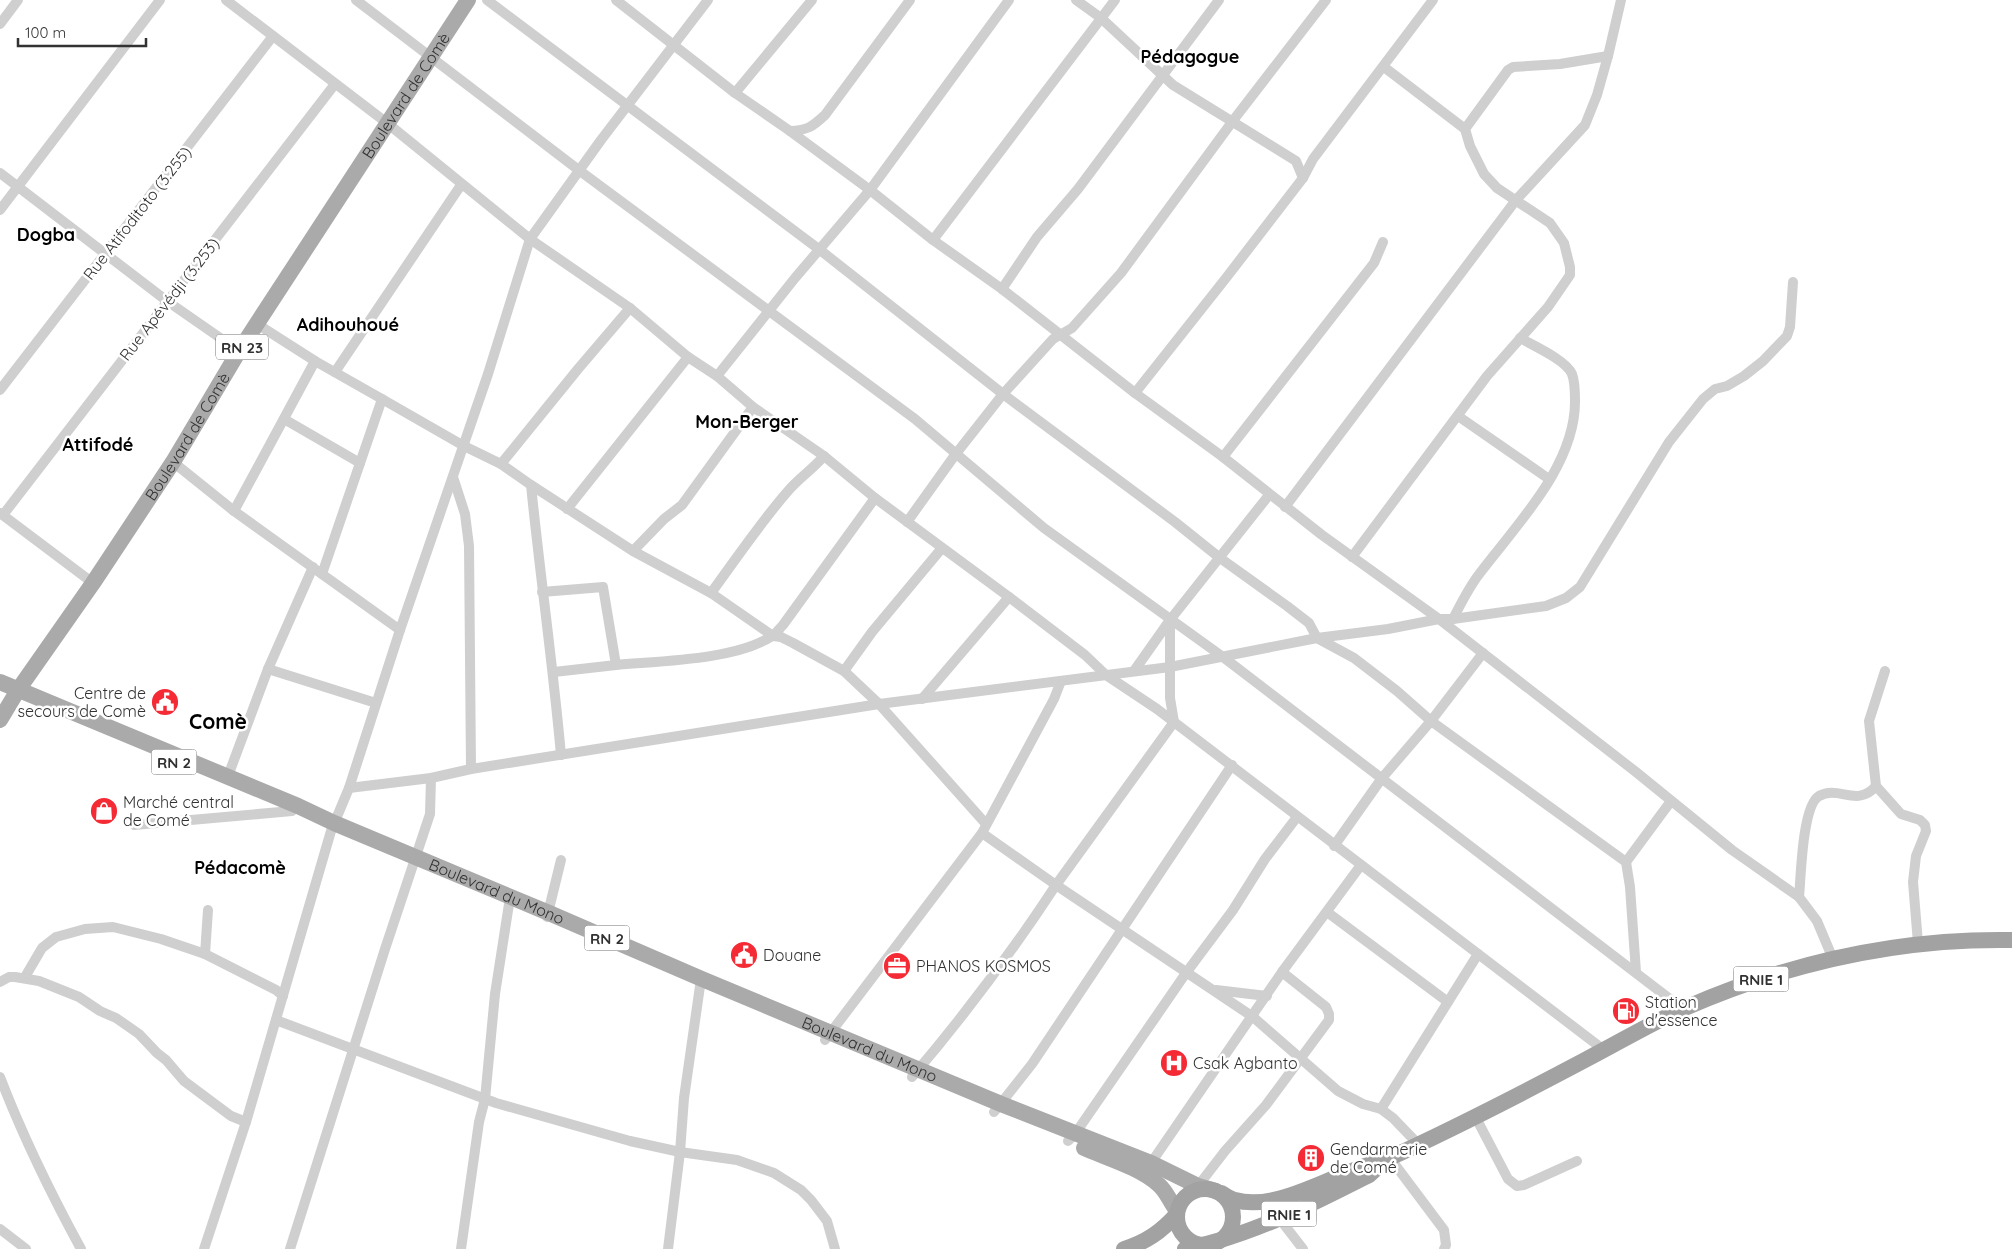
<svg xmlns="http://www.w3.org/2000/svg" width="2012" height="1249" font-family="Quicksand,sans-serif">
	<rect width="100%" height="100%" fill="#fff"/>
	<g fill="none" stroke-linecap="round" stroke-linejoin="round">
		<g stroke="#cfcfcf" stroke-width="10">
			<polyline points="226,0 387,123 530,239 630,308 688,357 717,376 753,407 824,456 875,498 1009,597 1085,655 1106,675 1157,709 1174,722"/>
			<polyline points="356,0 580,171 915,419 1044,528 1223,657 1683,1009"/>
			<polyline points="487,0 820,250 1003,394 1175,522 1220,558 1287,606 1309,623 1317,638 1354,658 1397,691 1431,721 1626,862 1630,887 1636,972"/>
			<polyline points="616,0 735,93 790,131 870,190 933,240 1002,289 1135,393 1223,457 1322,535 1439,619 1636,772 1732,850 1799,897 1817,921 1833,959"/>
			<polyline points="1076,0 1101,18 1173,85 1296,161 1303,178"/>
			<polyline points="0,24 18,0"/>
			<polyline points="735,93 812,0"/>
			<polyline points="1465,129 1508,70 1513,67 1560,64 1608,56"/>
			<path d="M 790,131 C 808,130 812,127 825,115 L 910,0"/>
			<polyline points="0,173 167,301 239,351"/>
			<polyline points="0,210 160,0"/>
			<polyline points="933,240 1115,0"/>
			<polyline points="1002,289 1037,237 1078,189 1219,0"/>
			<polyline points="257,324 315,361 382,399 464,446 501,464 531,485 633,551 711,593 773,636 781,637 793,643 844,671 879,704 986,824"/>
			<polyline points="335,372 461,185"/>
			<polyline points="717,376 795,278 870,190 1009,0"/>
			<polyline points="0,390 273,36"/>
			<polyline points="1135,393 1226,278 1303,178 1313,159 1433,0"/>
			<polyline points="1458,416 1549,479"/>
			<polyline points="284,419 360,463"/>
			<polyline points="1223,457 1374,263 1383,242"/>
			<polyline points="173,462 234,511 400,630"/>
			<polyline points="501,464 578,369 630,308"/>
			<polyline points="453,477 465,514 469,546 471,769"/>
			<path d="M 531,485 C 540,575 553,665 561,755"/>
			<polyline points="1285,507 1516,200 1585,125 1597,95 1608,56 1621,0"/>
			<polyline points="567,509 688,357"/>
			<polyline points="234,511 315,361"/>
			<polyline points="0,513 93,583"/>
			<polyline points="3,515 335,84"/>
			<polyline points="907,522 955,455 1003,394 1053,339 1072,328 1121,273 1235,118 1326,0"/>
			<polyline points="633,551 664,519 682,505 753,407"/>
			<polyline points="1352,557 1487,376 1548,307 1570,275 1570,267 1564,243 1550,223 1497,188 1484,174 1470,146 1465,129 1384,67"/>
			<polyline points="322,574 382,399"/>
			<polyline points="542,592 603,587 616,665 554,672"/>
			<path d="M 711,593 C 736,559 760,523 788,491 C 799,478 813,469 824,456"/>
			<path d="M 1453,619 C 1461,603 1469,587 1480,573 C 1517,524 1576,465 1575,400 C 1575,392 1575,382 1572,374 C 1566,360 1534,346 1520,338"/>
			<polyline points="1170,620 1170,698 1174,722"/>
			<path d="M 616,665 C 659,661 736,660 772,636 C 776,634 779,629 783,625 L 875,498"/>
			<polyline points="268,669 376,703"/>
			<polyline points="844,671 872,632 942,548"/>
			<polyline points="1134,671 1170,620 1269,495"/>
			<polyline points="1885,671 1869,721 1876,786 1901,814 1920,820 1925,825 1926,831 1916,856 1913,882 1918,943"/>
			<polyline points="922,699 1009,597"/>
			<polyline points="228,776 268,669 313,567"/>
			<polyline points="349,788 431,778 471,769 879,704 1170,667 1317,638 1388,629 1439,619 1453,619 1546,606 1566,598 1580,587 1669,442 1703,399 1715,389 1727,386 1744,376 1763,361 1787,336 1790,327 1793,282"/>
			<polyline points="134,825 292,811"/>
			<polyline points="1334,846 1382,778 1431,721 1483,653"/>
			<polyline points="1626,862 1671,801"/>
			<path d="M 1799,897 C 1801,878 1802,806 1819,796 C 1839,785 1857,808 1876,786"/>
			<polyline points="1327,912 1448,1002"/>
			<polyline points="547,917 561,860"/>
			<polyline points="205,954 208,910"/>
			<polyline points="25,977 42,948 56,937 85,929 113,927 161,939 205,954 276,990 283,996"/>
			<polyline points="0,982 9,977 15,977 39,981 79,997 100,1011 116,1018 139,1034 157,1053 166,1060 184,1081 231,1116 246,1122"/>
			<polyline points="1216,990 1267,996"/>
			<polyline points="276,1020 496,1103 630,1141 680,1152 737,1160 774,1173 801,1190 811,1200 827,1221 835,1249"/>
			<polyline points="825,1040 982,833 1054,699 1061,681"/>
			<path d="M 0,1077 C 23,1137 50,1192 81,1249"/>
			<path d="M 912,1077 C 964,1016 1012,952 1056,885 L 982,833"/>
			<polyline points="1381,1109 1478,954"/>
			<polyline points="994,1112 1032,1064 1232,765"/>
			<polyline points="1475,1116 1508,1179 1517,1186 1524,1185 1577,1161"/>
			<polyline points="1068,1141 1075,1134 1186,973 1233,910 1265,859 1297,817"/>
			<polyline points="1419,1145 1393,1118 1381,1109 1363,1104 1338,1091 1253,1017 1056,885 1174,722 1604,1050"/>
			<polyline points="1390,1158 1444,1230 1446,1245 1444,1249"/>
			<polyline points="1151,1163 1282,972 1361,865"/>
			<polyline points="1198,1186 1225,1151 1266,1105 1329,1020 1329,1014 1326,1007 1282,972"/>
			<polyline points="1279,1218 1303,1249"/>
			<polyline points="0,1229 26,1249"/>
			<polyline points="204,1249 246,1122 331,831 349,788 400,630 488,374 530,239 601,140 708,0"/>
			<polyline points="290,1249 385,949 430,814 431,778"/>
			<polyline points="461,1249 479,1122 485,1099 495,994 509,904"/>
			<polyline points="668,1249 680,1152 684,1098 700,986"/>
		</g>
		<g stroke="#aaa" stroke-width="16">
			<path id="s1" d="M 0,682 L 298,806 L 334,823 L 549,913 L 702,979 L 1001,1104 L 1151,1163 L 1198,1186 L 1216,1191"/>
			<path id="s2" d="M 0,720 L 18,690 L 93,583 L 173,462 L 239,351 L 468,0"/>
			<path d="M 1084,1148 C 1107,1158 1141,1168 1159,1185 C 1167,1192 1170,1202 1177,1211"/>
		</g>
		<g stroke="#a2a2a2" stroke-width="16">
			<circle cx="1205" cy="1217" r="28"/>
			<path d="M 1221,1193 C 1225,1195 1230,1199 1235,1200 C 1280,1213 1340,1169 1385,1160 C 1453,1129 1519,1095 1585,1060 C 1618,1043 1651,1023 1685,1008 C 1788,963 1899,938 2012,940"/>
			<path d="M 1124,1249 C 1146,1242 1161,1232 1177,1214"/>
			<path d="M 1185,1249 C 1250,1236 1310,1205 1369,1175 L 1381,1164"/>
		</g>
	</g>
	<defs>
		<symbol id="civic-disc" viewBox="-11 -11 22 22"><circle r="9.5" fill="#f42a35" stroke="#fff"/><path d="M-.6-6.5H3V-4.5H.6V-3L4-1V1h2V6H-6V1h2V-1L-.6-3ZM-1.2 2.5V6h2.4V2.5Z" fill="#fff"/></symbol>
		<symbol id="shop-disc" viewBox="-11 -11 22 22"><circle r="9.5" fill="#f42a35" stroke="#fff"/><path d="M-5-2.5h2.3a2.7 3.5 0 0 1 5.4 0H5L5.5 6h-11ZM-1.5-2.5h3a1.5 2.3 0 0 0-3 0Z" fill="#fff"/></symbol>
		<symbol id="office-disc" viewBox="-11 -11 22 22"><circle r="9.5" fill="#f42a35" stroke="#fff"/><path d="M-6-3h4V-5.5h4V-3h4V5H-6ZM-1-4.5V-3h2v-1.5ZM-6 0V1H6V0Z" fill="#fff"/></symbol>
		<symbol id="fuel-disc" viewBox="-11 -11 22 22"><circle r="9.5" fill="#f42a35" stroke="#fff"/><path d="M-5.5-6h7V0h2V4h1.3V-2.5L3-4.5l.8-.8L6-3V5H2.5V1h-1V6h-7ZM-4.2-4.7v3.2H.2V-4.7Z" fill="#fff"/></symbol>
		<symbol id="hospital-disc" viewBox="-11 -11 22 22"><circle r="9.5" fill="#f42a35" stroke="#fff"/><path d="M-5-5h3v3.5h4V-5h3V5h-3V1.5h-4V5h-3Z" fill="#fff"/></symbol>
		<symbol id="building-disc" viewBox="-11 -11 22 22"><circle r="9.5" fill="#f42a35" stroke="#fff"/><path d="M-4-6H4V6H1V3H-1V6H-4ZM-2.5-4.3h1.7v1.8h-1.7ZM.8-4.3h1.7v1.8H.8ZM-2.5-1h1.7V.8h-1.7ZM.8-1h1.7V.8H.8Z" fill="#fff"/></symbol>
	</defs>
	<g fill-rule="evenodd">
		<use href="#civic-disc" x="149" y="686" width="32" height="32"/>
		<use href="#shop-disc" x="88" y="795" width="32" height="32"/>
		<use href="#civic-disc" x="728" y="939" width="32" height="32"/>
		<use href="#office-disc" x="881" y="950" width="32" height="32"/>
		<use href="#fuel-disc" x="1610" y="995" width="32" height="32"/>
		<use href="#hospital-disc" x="1158" y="1047" width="32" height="32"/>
		<use href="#building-disc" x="1295" y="1142" width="32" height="32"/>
	</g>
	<g text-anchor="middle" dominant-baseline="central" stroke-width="5" stroke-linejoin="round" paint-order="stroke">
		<g fill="#fff" stroke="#707070" stroke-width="1">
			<rect x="216" y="334.5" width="52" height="25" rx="4"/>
			<rect x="151.5" y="749.5" width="45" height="25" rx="4"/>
			<rect x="584.5" y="925.5" width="45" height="25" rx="4"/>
			<rect x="1733.5" y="966.5" width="55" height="25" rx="4"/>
			<rect x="1261.5" y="1201.5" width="55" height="25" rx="4"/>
		</g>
		<g font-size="15" font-weight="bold" fill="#323232">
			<text x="242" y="347">RN 23</text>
			<text x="174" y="762">RN 2</text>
			<text x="607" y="938">RN 2</text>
			<text x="1761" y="979">RNIE 1</text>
			<text x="1289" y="1214">RNIE 1</text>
		</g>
		<g font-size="16" fill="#323232" stroke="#fff">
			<text stroke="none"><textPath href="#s2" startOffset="745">Boulevard de Comè</textPath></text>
			<text transform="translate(137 213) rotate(-52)">Rue Atifoditoto (3.255)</text>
			<text transform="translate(169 299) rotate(-52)">Rue Apévédji (3.253)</text>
			<text stroke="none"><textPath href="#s2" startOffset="340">Boulevard de Comè</textPath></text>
			<text stroke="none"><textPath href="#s1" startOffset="539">Boulevard du Mono</textPath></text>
			<text stroke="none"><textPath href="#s1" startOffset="944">Boulevard du Mono</textPath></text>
		</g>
		<g font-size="16" fill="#323232" stroke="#fff" text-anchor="start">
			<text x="146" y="693" text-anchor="end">Centre de<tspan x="146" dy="18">secours de Comè</tspan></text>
			<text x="123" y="802">Marché central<tspan x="123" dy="18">de Comé</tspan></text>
			<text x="763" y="955">Douane</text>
			<text x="916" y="966">PHANOS KOSMOS</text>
			<text x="1645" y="1002">Station<tspan x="1645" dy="18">d'essence</tspan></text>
			<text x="1193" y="1063">Csak Agbanto</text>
			<text x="1330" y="1149">Gendarmerie<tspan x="1330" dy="18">de Comé</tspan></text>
		</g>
		<g font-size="18" font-weight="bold" fill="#000" stroke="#fff">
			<text x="1190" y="56">Pédagogue</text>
			<text x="46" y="234">Dogba</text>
			<text x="348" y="324">Adihouhoué</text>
			<text x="747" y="421">Mon-Berger</text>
			<text x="98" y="444">Attifodé</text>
			<text x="240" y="867">Pédacomè</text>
		</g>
		<g font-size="21" font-weight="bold" fill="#000" stroke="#fff">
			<text x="218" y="721">Comè</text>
		</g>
	</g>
	<path d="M18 38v8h128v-8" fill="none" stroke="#323232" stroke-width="2.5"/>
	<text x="25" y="38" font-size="15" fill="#323232" stroke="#ffffff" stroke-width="4" paint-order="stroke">100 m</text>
</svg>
